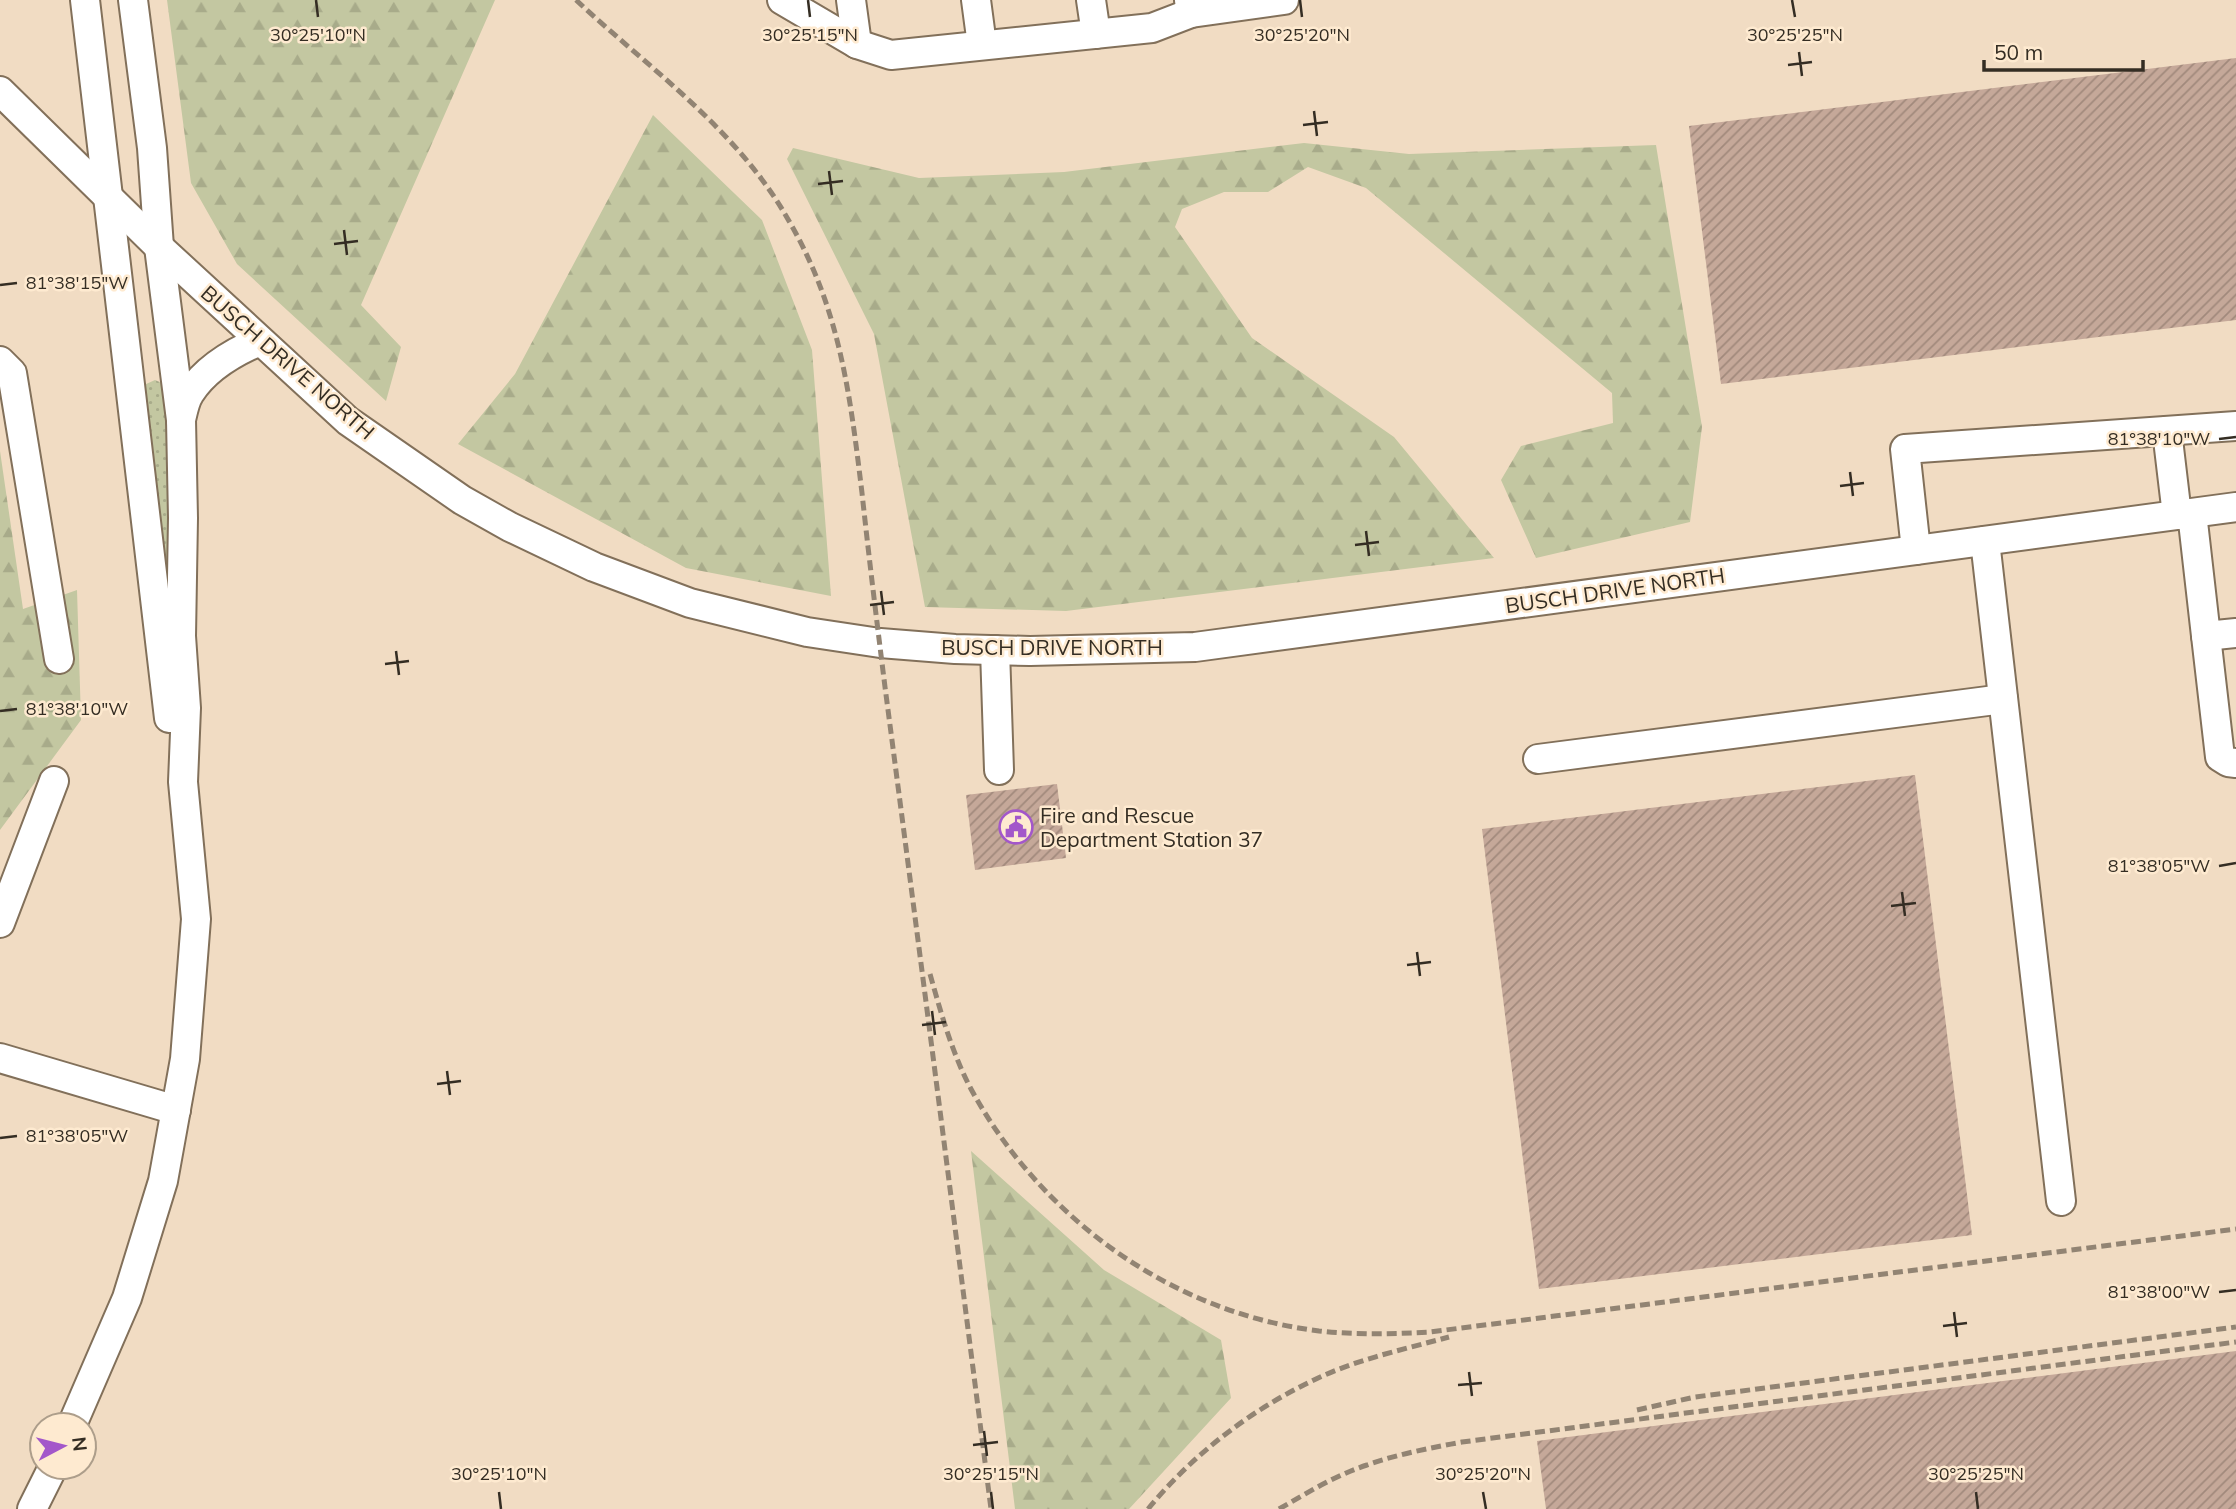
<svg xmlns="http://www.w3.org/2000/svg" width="2236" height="1509" font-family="Mulish,sans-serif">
	<defs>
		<pattern id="grass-dots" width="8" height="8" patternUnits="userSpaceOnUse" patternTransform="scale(1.75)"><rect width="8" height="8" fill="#c3c7a1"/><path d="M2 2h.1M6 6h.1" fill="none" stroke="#a8ab8a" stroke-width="1.8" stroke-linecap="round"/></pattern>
		<pattern id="forest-firs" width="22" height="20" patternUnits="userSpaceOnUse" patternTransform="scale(1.75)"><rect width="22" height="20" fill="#c3c7a1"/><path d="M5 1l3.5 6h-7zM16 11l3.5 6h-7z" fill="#a8ab8a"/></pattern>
		<pattern id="building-hatch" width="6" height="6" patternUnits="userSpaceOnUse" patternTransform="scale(1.75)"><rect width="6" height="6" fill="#c5a899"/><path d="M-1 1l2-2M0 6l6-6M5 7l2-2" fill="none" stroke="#a1897c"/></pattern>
	</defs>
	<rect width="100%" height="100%" fill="#f1dcc3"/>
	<polygon fill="url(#grass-dots)" points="155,380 162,383 166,393 171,483 169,604 144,385"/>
	<g fill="url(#forest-firs)">
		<polygon points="167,0 495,0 361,305 401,347 386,401 237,264 191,183"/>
		<polygon points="653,115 762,220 812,350 831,596 686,568 458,444 515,374"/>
		<polygon points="1304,143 1409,154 1656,145 1702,427 1690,522 1536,558 1501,480 1521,446 1613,423 1612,393 1366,188 1308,167 1268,192 1224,192 1182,209 1175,227 1252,338 1394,437 1494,558 1066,611 925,607 874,334 787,159 793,148 919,178 1064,172"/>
		<polygon points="0,451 23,609 77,590 81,720 0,830"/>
		<polygon points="971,1151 1104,1270 1221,1340 1231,1398 1129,1509 1015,1509"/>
	</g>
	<g fill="url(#building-hatch)">
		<polygon points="2236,58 2236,320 1721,384 1689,126"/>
		<polygon points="1915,775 1972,1235 1539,1289 1482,829"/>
		<polygon points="1057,784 1066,858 975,870 966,795"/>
		<polygon points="2236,1351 2236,1509 1546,1509 1537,1441"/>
	</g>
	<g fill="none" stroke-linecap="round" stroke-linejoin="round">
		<defs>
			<g id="minor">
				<polyline points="85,0 169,718"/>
				<polyline points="782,0 857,44 891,55 1152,28 1191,13"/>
				<polyline points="851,0 857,44"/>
				<polyline points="976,0 982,45"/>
				<polyline points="1091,0 1096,34"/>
				<polyline points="1189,0 1191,13 1284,0"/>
				<polyline points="0,91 159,247 348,421 462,500 510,527 594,567 690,603 807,632 880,643 955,649 1030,651 1195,647 2236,507"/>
				<polyline points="0,361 12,373 59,659"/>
				<path d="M 181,420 C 183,411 185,400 190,393 C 206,368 234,352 260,341"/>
				<polyline points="2167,431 2177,515"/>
				<polyline points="2192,513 2206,636 2236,633"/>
				<polyline points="1985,541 2061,1201"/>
				<polyline points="1916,550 1905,449 2236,426"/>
				<polyline points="2206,636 2220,757 2228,762 2236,763"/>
				<polyline points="995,650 999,770"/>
				<polyline points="1538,759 2003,699"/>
				<polyline points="0,923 54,781"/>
				<polyline points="0,1058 176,1110"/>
				<polyline points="72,1425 127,1298 163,1181 185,1059 196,919 183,782 186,708 181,636 183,518 181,420 159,247 152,148 133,0"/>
				<polyline points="32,1509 53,1467"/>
			</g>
		</defs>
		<use href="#minor" stroke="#82705a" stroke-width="32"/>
		<use href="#minor" stroke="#fff" stroke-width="28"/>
		<g stroke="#928473" stroke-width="5" stroke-dasharray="10 5" stroke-linecap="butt">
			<path d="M 576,0 C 651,70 738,130 789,221 C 840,309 850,394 862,493 C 869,558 877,623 885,687 C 921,961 956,1235 991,1509"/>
			<path d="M 930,974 C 941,1013 952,1053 971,1089 C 1041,1218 1172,1313 1319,1331 C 1356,1335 1393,1334 1430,1332 L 2236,1229"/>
			<polyline points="1637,1410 1695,1397 2236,1327"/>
			<path d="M 1148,1509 C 1193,1454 1252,1409 1316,1379 C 1358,1359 1405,1349 1449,1337"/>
			<path d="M 1279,1509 C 1307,1493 1336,1475 1367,1465 C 1398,1454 1430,1448 1462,1442 L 2236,1342"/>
		</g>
	</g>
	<path fill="none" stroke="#342d23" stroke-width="2.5" d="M 316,0 L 318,17M 808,0 L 810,17M 1300,0 L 1302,17M 1792,0 L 1795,17M 1799,52 L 1802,76M 1788,65 L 1812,62M 1314,111 L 1317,136M 1303,125 L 1328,122M 829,171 L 832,195M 818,184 L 843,181M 344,230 L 347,255M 334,244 L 358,241M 0,285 L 17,283M 2219,439 L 2236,437M 1850,472 L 1853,496M 1840,486 L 1864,483M 1366,531 L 1369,556M 1355,545 L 1379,542M 881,591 L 884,615M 870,605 L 894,602M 396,651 L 399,675M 385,664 L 409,661M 0,711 L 17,709M 2219,866 L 2236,863M 1902,892 L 1905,916M 1891,906 L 1916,903M 1417,952 L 1420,976M 1407,965 L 1431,962M 932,1011 L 935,1035M 922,1025 L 946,1022M 447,1071 L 450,1095M 437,1084 L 461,1081M 0,1138 L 17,1136M 2219,1292 L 2236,1290M 1954,1312 L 1957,1337M 1943,1326 L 1967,1323M 1469,1372 L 1472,1396M 1458,1385 L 1482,1383M 984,1431 L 987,1456M 973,1445 L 998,1442M 499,1492 L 501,1509M 991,1492 L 993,1509M 1483,1492 L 1486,1509M 1976,1492 L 1978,1509"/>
	<defs>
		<symbol id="civic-ring" viewBox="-11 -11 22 22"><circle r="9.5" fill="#feead0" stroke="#a357ca" stroke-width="1.5"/><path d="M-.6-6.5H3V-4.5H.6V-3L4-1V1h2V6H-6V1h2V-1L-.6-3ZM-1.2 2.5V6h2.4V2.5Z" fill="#a357ca"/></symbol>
	</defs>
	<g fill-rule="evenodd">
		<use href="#civic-ring" x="997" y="808" width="38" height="38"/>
	</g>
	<g text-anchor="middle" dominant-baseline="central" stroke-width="5" stroke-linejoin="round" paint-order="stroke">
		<g font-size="21" fill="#342d23" stroke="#feead0">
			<text transform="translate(288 362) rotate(41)">BUSCH DRIVE NORTH</text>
			<text transform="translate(1615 590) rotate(-8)">BUSCH DRIVE NORTH</text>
			<text x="1052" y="647">BUSCH DRIVE NORTH</text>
		</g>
		<g font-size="21" fill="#342d23" stroke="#feead0" text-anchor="start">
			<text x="1040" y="815">Fire and Rescue<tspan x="1040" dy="24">Department Station 37</tspan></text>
		</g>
	</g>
	<g font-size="18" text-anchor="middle" fill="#342d23" stroke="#feead0" stroke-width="5" stroke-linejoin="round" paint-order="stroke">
		<text x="318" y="41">30°25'10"N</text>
		<text x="810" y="41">30°25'15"N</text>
		<text x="1302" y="41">30°25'20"N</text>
		<text x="1795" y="41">30°25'25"N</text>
		<text x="77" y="289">81°38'15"W</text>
		<text x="2159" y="445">81°38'10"W</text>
		<text x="77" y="715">81°38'10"W</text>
		<text x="2159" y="872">81°38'05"W</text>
		<text x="77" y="1142">81°38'05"W</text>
		<text x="2159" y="1298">81°38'00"W</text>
		<text x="499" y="1480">30°25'10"N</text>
		<text x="991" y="1480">30°25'15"N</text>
		<text x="1483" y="1480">30°25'20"N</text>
		<text x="1976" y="1480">30°25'25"N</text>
	</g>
	<g transform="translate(63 1446) rotate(83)"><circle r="33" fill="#feead0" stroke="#ad9e8b" stroke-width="2"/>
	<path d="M0-5L12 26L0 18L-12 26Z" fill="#a357ca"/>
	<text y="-10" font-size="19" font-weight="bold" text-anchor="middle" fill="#342d23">N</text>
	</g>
	<path d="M1984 60v10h159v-10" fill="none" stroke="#342d23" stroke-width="3.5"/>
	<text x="1994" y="60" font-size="21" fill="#342d23" stroke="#feead0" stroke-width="5" paint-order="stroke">50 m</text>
</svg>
